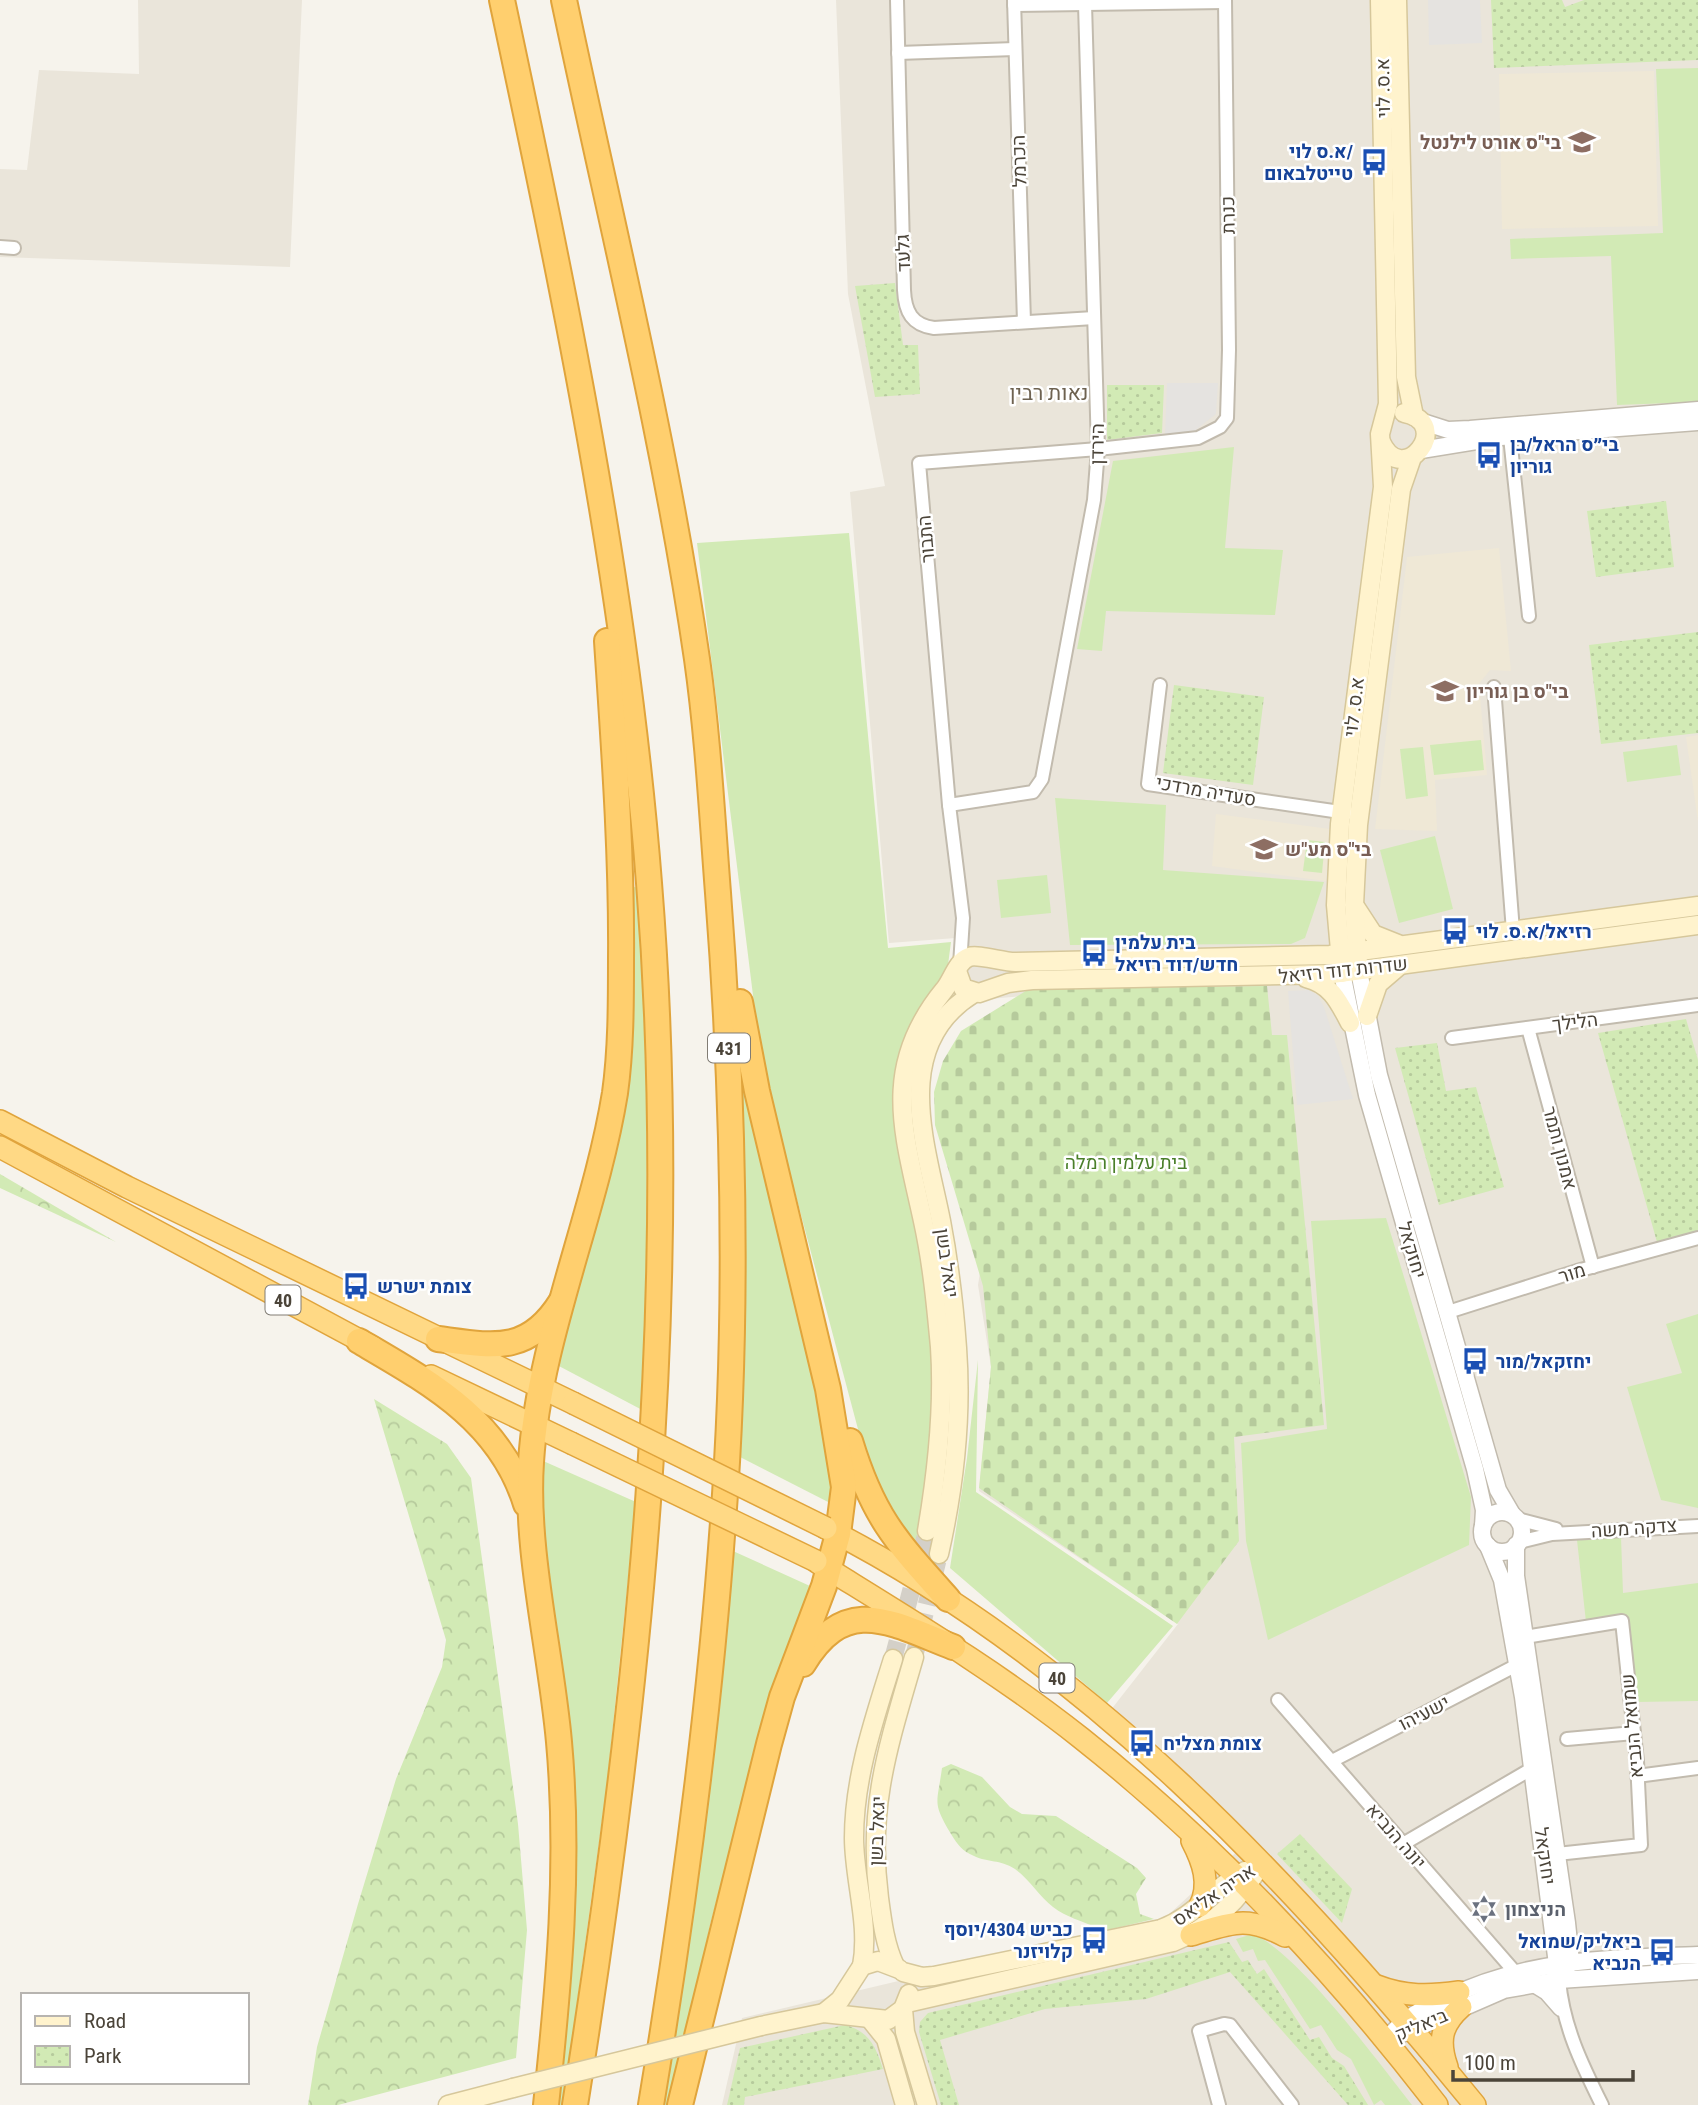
<svg xmlns="http://www.w3.org/2000/svg" width="1698" height="2105" font-family="'Roboto Condensed',Heebo,sans-serif">
	<defs>
		<pattern id="forest-crowns" width="20" height="18" patternUnits="userSpaceOnUse" patternTransform="scale(1.75)"><rect width="20" height="18" fill="#d2eab5"/><path d="M2 6a3 3 0 1 1 6 0M12 15a3 3 0 1 1 6 0" fill="none" stroke="#b6ca9c"/></pattern>
		<pattern id="cemetery-stones" width="16" height="16" patternUnits="userSpaceOnUse" patternTransform="scale(1.75)"><rect width="16" height="16" fill="#d2eab5"/><path d="M2 7V4a2 2 0 0 1 4 0v3zM10 15v-3a2 2 0 0 1 4 0v3z" fill="#b6ca9c"/></pattern>
		<pattern id="park-dots" width="8" height="8" patternUnits="userSpaceOnUse" patternTransform="scale(1.75)"><rect width="8" height="8" fill="#d2eab5"/><path d="M2 2h.1M6 6h.1" fill="none" stroke="#b6ca9c" stroke-width="1.8" stroke-linecap="round"/></pattern>
	</defs>
	<rect width="100%" height="100%" fill="#f6f3ec"/>
	<g fill="#eae5da">
		<polygon points="138,0 302,0 290,267 0,257 0,169 27,170 39,70 139,74"/>
		<polygon points="836,0 1698,0 1698,2105 722,2105 742,2018 1165,1918 1245,1844 1110,1711 1178,1624 979,1491 991,1367 978,1285 1025,996 977,1000 954,972 956,938 889,943 850,492 885,486 848,294"/>
	</g>
	<g fill="#efe8d6">
		<polygon points="1654,71 1658,226 1502,229 1499,74"/>
		<polygon points="1499,548 1511,671 1490,670 1479,684 1487,775 1435,780 1437,831 1375,829 1407,557"/>
		<polygon points="1698,735 1698,822 1686,737"/>
		<polygon points="1216,814 1330,829 1326,881 1212,866"/>
	</g>
	<g fill="#d2eab5">
		<polygon points="1698,68 1698,402 1617,405 1611,256 1511,259 1510,239 1663,233 1656,69"/>
		<polygon points="1234,447 1225,548 1283,550 1275,615 1106,611 1102,651 1077,649 1113,461"/>
		<polygon points="849,533 888,948 951,942 946,980 897,1080 894,1112 897,1149 921,1237 934,1363 929,1473 915,1548 867,1463 762,1068 697,543"/>
		<polygon points="1481,740 1484,770 1434,775 1430,745"/>
		<polygon points="1677,745 1681,775 1627,782 1623,752"/>
		<polygon points="1423,747 1428,796 1406,799 1400,749"/>
		<polygon points="1055,798 1166,805 1163,870 1324,882 1305,938 1291,944 1070,945"/>
		<polygon points="1435,836 1453,909 1399,923 1380,850"/>
		<polygon points="1307,840 1325,842 1322,873 1303,871"/>
		<polygon points="1047,875 1051,913 1001,918 997,880"/>
		<polygon points="627,886 641,888 647,1069 646,1412 557,1365 621,1106"/>
		<polygon points="747,1078 831,1453 832,1504 738,1456 736,1088"/>
		<polygon points="1386,1218 1471,1497 1469,1545 1268,1640 1246,1541 1241,1443 1327,1429 1311,1221"/>
		<polygon points="1698,1314 1698,1508 1661,1500 1627,1387 1682,1373 1666,1324"/>
		<polygon points="978,1360 976,1492 1173,1626 1107,1703 950,1568 967,1458"/>
		<polygon points="541,1460 636,1502 607,1784 563,2105 555,2105 565,1995"/>
		<polygon points="1621,1537 1623,1593 1698,1583 1698,1701 1636,1702 1627,1616 1586,1622 1577,1540"/>
		<polygon points="733,1551 810,1586 742,1806 710,1925 672,2105 659,2105 701,1861"/>
		<path d="M 1253,1934 C 1297,1952 1380,2064 1412,2105 L 1385,2105 L 1381,2100 L 1374,2105 L 1351,2059 L 1337,2050 L 1321,2025 L 1310,2029 L 1265,1960 L 1258,1961 L 1253,1949 L 1243,1952 L 1236,1939 Z"/>
	</g>
	<g fill="url(#forest-crowns)">
		<polygon points="0,1174 116,1242 0,1188"/>
		<polygon points="374,1399 447,1444 471,1478 518,1824 527,1930 516,2058 338,2105 308,2105 317,2047 358,1904 396,1779 442,1667 446,1640"/>
		<path d="M 951,1764 L 982,1777 L 1010,1807 L 1022,1814 L 1056,1816 L 1137,1868 L 1146,1878 L 1136,1894 L 1140,1914 L 1154,1919 L 1091,1934 L 1097,1928 C 1081,1920 1067,1918 1053,1907 C 1039,1896 1030,1880 1015,1869 C 999,1859 989,1863 974,1856 C 962,1851 958,1845 951,1834 C 932,1802 937,1805 942,1768 Z"/>
	</g>
	<polygon fill="url(#cemetery-stones)" points="1267,986 1272,1035 1287,1035 1324,1425 1234,1437 1239,1541 1177,1624 979,1488 991,1367 983,1286 935,1125 934,1092 943,1061 961,1031 1029,989"/>
	<g fill="url(#park-dots)">
		<polygon points="1491,0 1562,0 1565,7 1584,0 1698,0 1698,60 1494,68"/>
		<polygon points="895,283 903,345 918,345 920,394 875,397 855,286"/>
		<polygon points="1107,385 1164,385 1162,433 1107,440"/>
		<polygon points="1666,501 1674,567 1596,577 1587,511"/>
		<polygon points="1698,632 1698,733 1601,744 1589,645"/>
		<polygon points="1174,685 1264,697 1253,785 1163,773"/>
		<polygon points="1686,1019 1698,1060 1698,1231 1657,1242 1598,1033"/>
		<polygon points="1437,1043 1446,1091 1476,1087 1504,1187 1439,1205 1395,1048"/>
		<polygon points="1300,1834 1352,1889 1342,1923 1277,1854"/>
		<polygon points="1229,1942 1242,1962 1248,1960 1257,1974 1264,1969 1310,2040 1319,2037 1332,2058 1344,2066 1368,2105 1348,2105 1230,1972 1146,1999 1045,2009 940,2040 959,2105 941,2105 919,2032 920,2022 928,2013"/>
		<path d="M 845,2025 C 869,2031 876,2047 883,2069 L 745,2097 L 744,2105 L 727,2105 L 740,2048 Z"/>
	</g>
	<g fill="#e5e3e0">
		<polygon points="1428,0 1480,0 1482,43 1429,45"/>
		<polygon points="1167,383 1218,383 1216,414 1193,432 1165,434"/>
		<polygon points="1309,990 1318,996 1324,1007 1353,1099 1297,1105 1288,991"/>
	</g>
	<g fill="none" stroke-linecap="round" stroke-linejoin="round">
		<g stroke="#d4d0c8" stroke-width="18" stroke-dasharray="18 9" stroke-linecap="butt">
			<polyline points="914,1657 939,1554"/>
			<polyline points="893,1659 927,1531"/>
		</g>
		<defs>
			<g id="minor">
				<path d="M 897,0 L 904,290 C 905,312 912,325 934,328 L 1094,318"/>
				<polyline points="1014,0 1024,322"/>
				<polyline points="1014,5 1225,2"/>
				<polyline points="898,53 1015,49"/>
				<polyline points="0,247 14,248"/>
				<polyline points="1510,437 1529,616"/>
				<polyline points="1160,685 1148,784 1347,813"/>
				<polyline points="1494,687 1513,931"/>
				<polyline points="949,805 1033,792 1042,779 1094,500 1098,449 1085,4"/>
				<polyline points="960,965 963,918 949,805 919,463 1098,449 1198,438 1220,427 1227,418 1229,350 1225,0"/>
				<polyline points="1528,1028 1593,1267"/>
				<polyline points="1452,1038 1698,1005"/>
				<polyline points="1448,1312 1577,1271 1698,1238"/>
				<polyline points="1517,1519 1556,1529"/>
				<polyline points="1519,1542 1552,1534 1698,1526"/>
				<polyline points="1525,1637 1622,1621 1637,1761 1641,1845 1557,1854"/>
				<polyline points="1278,1700 1514,1971"/>
				<polyline points="1567,1739 1634,1733"/>
				<polyline points="1332,1761 1517,1665"/>
				<polyline points="1637,1776 1698,1768"/>
				<polyline points="1403,1844 1533,1768"/>
				<path d="M 1559,1980 C 1563,2026 1582,2065 1602,2105"/>
				<polyline points="1219,2105 1199,2031 1224,2024 1230,2025 1292,2105"/>
			</g>
			<g id="tertiary">
				<polyline points="1420,421 1448,430 1470,429 1698,410"/>
				<polyline points="1421,450 1501,437 1698,422"/>
				<polyline points="1359,971 1379,1075 1498,1490 1512,1514"/>
				<polyline points="1342,973 1367,1095 1475,1469 1484,1510 1483,1526"/>
				<circle cx="1502" cy="1532" r="20"/>
				<polyline points="1516,1545 1516,1576 1567,1923 1571,1961 1559,1980"/>
				<polyline points="1488,1546 1502,1580 1523,1697 1559,1980"/>
				<polyline points="1534,1984 1547,1992 1561,2008"/>
				<polyline points="1405,2033 1504,1990 1559,1980 1698,1971"/>
				<path d="M 1386,2040 C 1407,2015 1418,2012 1447,1998 C 1526,1959 1611,1958 1698,1955"/>
			</g>
			<g id="secondary">
				<polyline points="1397,0 1406,377 1414,416"/>
				<path d="M 1381,442 C 1403,490 1455,423 1404,413"/>
				<polyline points="1356,908 1373,934 1398,944"/>
				<polyline points="1358,964 1354,905 1358,825 1401,489 1412,457"/>
				<polyline points="957,971 963,988 979,993 1008,983 1032,980 1332,974 1698,925"/>
				<polyline points="1342,973 1336,905 1340,824 1383,487 1380,434 1388,404 1380,0"/>
				<path d="M 1306,978 C 1331,984 1339,1002 1350,1023"/>
				<polyline points="1367,1016 1378,984 1399,966"/>
				<path d="M 927,1531 C 937,1472 944,1407 940,1347 C 936,1304 932,1262 923,1221 C 904,1133 880,1068 944,990 C 952,981 957,961 969,957 C 978,954 1003,962 1015,962 L 1330,955 L 1698,906"/>
				<path d="M 939,1554 C 954,1488 962,1416 957,1348 C 954,1305 949,1263 941,1221 C 926,1145 889,1045 974,993"/>
				<path d="M 862,1966 C 870,1924 854,1880 854,1838 C 854,1776 875,1717 893,1659"/>
				<path d="M 895,1966 C 885,1945 882,1921 879,1898 C 867,1806 889,1744 914,1657"/>
				<path d="M 903,1972 L 922,1977 L 934,1976 L 1161,1929 C 1197,1915 1212,1888 1245,1871"/>
				<path d="M 907,2003 L 1173,1942 C 1214,1926 1239,1900 1262,1863"/>
				<polyline points="903,2009 905,2032 927,2105"/>
				<polyline points="824,2013 840,2000 862,1966 878,1961 899,1969"/>
				<polyline points="870,2019 886,2039 905,2105"/>
				<polyline points="761,2026 824,2013 888,2020 903,2009 909,1994"/>
				<polyline points="448,2105 513,2088"/>
			</g>
			<g id="trunk">
				<polyline points="0,1121 127,1187 573,1403"/>
				<polyline points="0,1147 374,1348"/>
				<polyline points="431,1376 571,1443"/>
				<path d="M 826,1528 C 1086,1661 1292,1881 1475,2105"/>
				<path d="M 817,1562 C 907,1618 998,1672 1081,1738 C 1215,1844 1333,1970 1437,2105"/>
				<path d="M 1192,1841 C 1203,1862 1211,1884 1200,1906"/>
				<path d="M 1191,1935 C 1232,1923 1246,1915 1285,1936"/>
				<path d="M 1377,1986 C 1405,1997 1430,1996 1459,1992"/>
				<path d="M 1447,2067 C 1438,2041 1441,2025 1461,2007"/>
			</g>
			<g id="motorway">
				<path d="M 502,0 C 564,292 626,585 649,883 C 682,1292 639,1702 575,2105"/>
				<path d="M 564,0 C 610,219 665,438 697,659 C 708,737 712,815 718,893 C 734,1102 739,1313 723,1522 C 709,1718 683,1912 651,2105"/>
				<path d="M 438,1339 C 492,1346 528,1355 561,1302"/>
				<path d="M 359,1341 C 429,1382 500,1420 526,1504"/>
				<path d="M 850,1441 C 873,1517 896,1541 948,1599"/>
				<path d="M 803,1664 C 846,1593 891,1623 953,1647"/>
				<path d="M 546,2105 C 559,1984 570,1864 559,1742 C 551,1652 525,1551 531,1462 C 539,1338 595,1216 615,1093 C 621,1050 621,1004 621,960 C 622,854 614,747 607,641"/>
				<polyline points="680,2105 769,1744 782,1697 824,1586 838,1534 844,1487 828,1389 757,1091 740,1002"/>
			</g>
		</defs>
		<use href="#minor" stroke="#c2bbae" stroke-width="16"/>
		<use href="#tertiary" stroke="#c2bbae" stroke-width="19"/>
		<use href="#secondary" stroke="#d6c79b" stroke-width="21"/>
		<use href="#trunk" stroke="#e0a43c" stroke-width="24"/>
		<use href="#motorway" stroke="#e0a43c" stroke-width="28"/>
		<use href="#minor" stroke="#fff" stroke-width="12"/>
		<use href="#tertiary" stroke="#fff" stroke-width="16"/>
		<use href="#secondary" stroke="#fff3cd" stroke-width="18"/>
		<use href="#trunk" stroke="#ffd985" stroke-width="21"/>
		<use href="#motorway" stroke="#ffcf6e" stroke-width="24"/>
		<defs>
			<polyline id="secondary-bridge" points="513,2088 761,2026"/>
			<g id="trunk-bridge">
				<polyline points="573,1403 826,1528"/>
				<polyline points="571,1443 816,1561"/>
			</g>
		</defs>
		<use href="#secondary-bridge" stroke="#d6c79b" stroke-width="21" stroke-linecap="butt"/>
		<use href="#trunk-bridge" stroke="#e0a43c" stroke-width="24" stroke-linecap="butt"/>
		<use href="#secondary-bridge" stroke="#fff3cd" stroke-width="18"/>
		<use href="#trunk-bridge" stroke="#ffd985" stroke-width="21"/>
	</g>
	<defs>
		<symbol id="school-bare" viewBox="-9 -9 18 18"><path d="M0-5L7-2L0 1L-7-2ZM-4 1L0 2.5L4 1V4Q0 6-4 4Z" fill="#8d6e63" stroke="#fff" stroke-width="2.5" paint-order="stroke"/></symbol>
		<symbol id="bus-bare" viewBox="-9 -9 18 18"><path d="M-5-6H5V4H4V6H2V4H-2V6H-4V4H-5ZM-3.5-4V0h7V-4ZM-3.5 1.2v1.5H-2V1.2ZM2 1.2v1.5H3.5V1.2Z" fill="#1a4fb4" stroke="#fff" stroke-width="2.5" paint-order="stroke"/></symbol>
		<symbol id="synagogue-bare" viewBox="-9 -9 18 18"><path d="M0-6.5L5.6 3.2H-5.6ZM0 6.5L5.6-3.2H-5.6Z" fill="#6b7280" stroke="#fff" stroke-width="2.5" paint-order="stroke"/></symbol>
	</defs>
	<g fill-rule="evenodd">
		<use href="#school-bare" x="1563" y="123" width="38" height="38"/>
		<use href="#bus-bare" x="1355" y="143" width="38" height="38"/>
		<use href="#bus-bare" x="1470" y="436" width="38" height="38"/>
		<use href="#school-bare" x="1426" y="672" width="38" height="38"/>
		<use href="#school-bare" x="1245" y="830" width="38" height="38"/>
		<use href="#bus-bare" x="1436" y="912" width="38" height="38"/>
		<use href="#bus-bare" x="1075" y="934" width="38" height="38"/>
		<use href="#bus-bare" x="337" y="1267" width="38" height="38"/>
		<use href="#bus-bare" x="1456" y="1342" width="38" height="38"/>
		<use href="#bus-bare" x="1123" y="1724" width="38" height="38"/>
		<use href="#synagogue-bare" x="1465" y="1890" width="38" height="38"/>
		<use href="#bus-bare" x="1075" y="1921" width="38" height="38"/>
		<use href="#bus-bare" x="1643" y="1933" width="38" height="38"/>
	</g>
	<g text-anchor="middle" dominant-baseline="central" stroke-width="5" stroke-linejoin="round" paint-order="stroke">
		<g fill="#fff" stroke="#817c74" stroke-width="2">
			<rect x="708" y="1033.5" width="42" height="29" rx="5"/>
			<rect x="265.5" y="1285.5" width="35" height="29" rx="5"/>
			<rect x="1039.5" y="1663.5" width="35" height="29" rx="5"/>
		</g>
		<g font-size="18" font-weight="bold" fill="#4b4439">
			<text x="729" y="1048">431</text>
			<text x="283" y="1300">40</text>
			<text x="1057" y="1678">40</text>
		</g>
		<g font-size="19" fill="#4b4439" stroke="#fff">
			<text transform="translate(1383 88) rotate(-91)">א.ס. לוי</text>
			<text transform="translate(1019 161) rotate(-92)">הכרמל</text>
			<text transform="translate(1228 215) rotate(-91)">כנרת</text>
			<text transform="translate(903 253) rotate(-92)">גלעד</text>
			<text transform="translate(1097 444) rotate(-89)">הירדן</text>
			<text transform="translate(926 539) rotate(-95)">התבור</text>
			<text transform="translate(1354 707) rotate(-83)">א.ס. לוי</text>
			<text transform="translate(1206 791) rotate(10)">סעדיה מרדכי</text>
			<text transform="translate(1343 970) rotate(-6)">שדרות דוד רזיאל</text>
			<text transform="translate(1575 1022) rotate(-7)">הלילך</text>
			<text transform="translate(1560 1148) rotate(75)">אמנון ותמר</text>
			<text transform="translate(1412 1250) rotate(74)">יחזקאל</text>
			<text transform="translate(947 1263) rotate(82)">יגאל בשן</text>
			<text transform="translate(1572 1273) rotate(-17)">מור</text>
			<text transform="translate(1634 1528) rotate(-4)">צדקה משה</text>
			<text transform="translate(1424 1713) rotate(-27)">ישעיהו</text>
			<text transform="translate(1632 1726) rotate(-95)">שמואל הנביא</text>
			<text transform="translate(877 1831) rotate(-88)">יגאל בשן</text>
			<text transform="translate(1396 1836) rotate(49)">יונה הנביא</text>
			<text transform="translate(1545 1856) rotate(82)">יחזקאל</text>
			<text transform="translate(1214 1895) rotate(-34)">אריה אליאס</text>
			<text transform="translate(1421 2025) rotate(-23)">ביאליק</text>
		</g>
		<g font-size="19" font-weight="bold" fill="#785e54" stroke="#fff" text-anchor="start">
			<text x="1561" y="142" text-anchor="end">בי"ס אורט לילנטל</text>
			<text x="1466" y="691">בי"ס בן גוריון</text>
			<text x="1285" y="849">בי"ס מע"ש</text>
		</g>
		<g font-size="19" font-weight="bold" fill="#164399" stroke="#fff" text-anchor="start">
			<text x="1353" y="151" text-anchor="end">א.ס לוי/<tspan x="1353" dy="22">טייטלבאום</tspan></text>
			<text x="1510" y="444">בי״ס הראל/בן<tspan x="1510" dy="22">גוריון</tspan></text>
			<text x="1476" y="931">רזיאל/א.ס. לוי</text>
			<text x="1115" y="942">בית עלמין<tspan x="1115" dy="22">חדש/דוד רזיאל</tspan></text>
			<text x="377" y="1286">צומת ישרש</text>
			<text x="1496" y="1361">יחזקאל/מור</text>
			<text x="1163" y="1743">צומת מצליח</text>
			<text x="1073" y="1929" text-anchor="end">כביש 4304/יוסף<tspan x="1073" dy="22">קלויזנר</tspan></text>
			<text x="1641" y="1941" text-anchor="end">ביאליק/שמואל<tspan x="1641" dy="22">הנביא</tspan></text>
		</g>
		<g font-size="19" fill="#4a7f2a" stroke="#fff">
			<text x="1126" y="1162">בית עלמין רמלה</text>
		</g>
		<g font-size="19" font-weight="bold" fill="#5b616d" stroke="#fff" text-anchor="start">
			<text x="1505" y="1909">הניצחון</text>
		</g>
		<g font-size="21" fill="#6e6250" stroke="#fff">
			<text x="1049" y="393">נאות רבין</text>
		</g>
	</g>
	<rect x="21" y="1993" width="228" height="91" fill="#ffffff" stroke="#b7b4b0" stroke-width="2"/>
	<rect x="35" y="2016" width="35" height="10" fill="#fff3cd" stroke="#b7b4b0" stroke-width="2"/>
	<text x="84" y="2028" font-size="21" fill="#4b4439">Road</text>
	<rect x="35" y="2046" width="35" height="21" fill="url(#park-dots)" stroke="#b7b4b0" stroke-width="2"/>
	<text x="84" y="2063" font-size="21" fill="#4b4439">Park</text>
	<path d="M1453 2070v10h180v-10" fill="none" stroke="#4b4439" stroke-width="3.5"/>
	<text x="1464" y="2070" font-size="21" fill="#4b4439" stroke="#ffffff" stroke-width="5" paint-order="stroke">100 m</text>
</svg>
